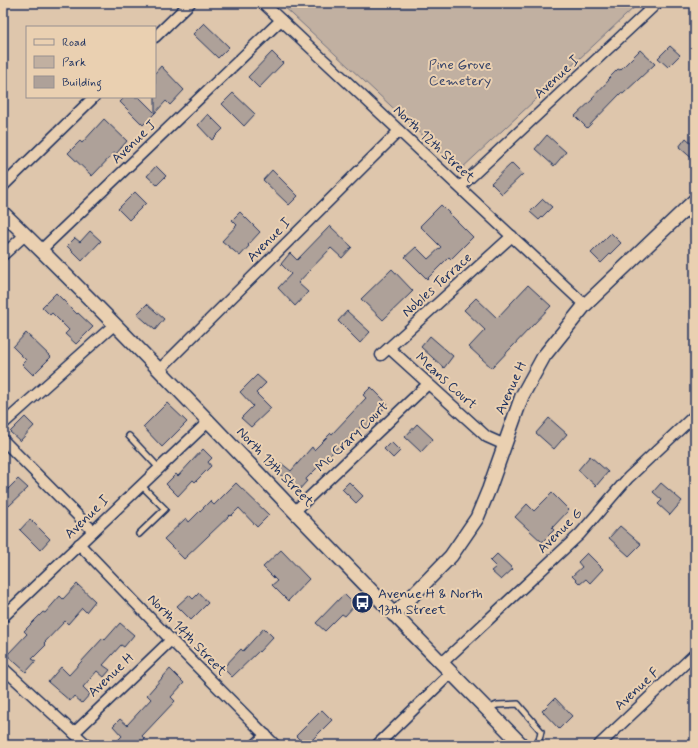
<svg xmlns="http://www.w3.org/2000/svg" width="698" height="748" font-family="Mynerve,sans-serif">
	<rect width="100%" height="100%" fill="#dec6ac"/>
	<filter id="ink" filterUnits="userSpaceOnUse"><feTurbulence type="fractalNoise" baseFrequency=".025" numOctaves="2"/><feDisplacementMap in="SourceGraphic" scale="8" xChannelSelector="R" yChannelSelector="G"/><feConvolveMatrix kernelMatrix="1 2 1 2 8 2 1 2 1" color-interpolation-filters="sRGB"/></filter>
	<g filter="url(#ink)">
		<polygon fill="#c1b0a1" stroke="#6e7080" points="280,3 639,3 460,170"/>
		<g fill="#aea199" stroke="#1b2f5e">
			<polygon points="204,23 229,47 218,58 193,34"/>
			<polygon points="670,46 680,55 668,67 658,58"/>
			<polygon points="640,50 655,64 623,94 621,93 587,128 575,116 593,99 592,98 609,80 608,79 618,69 620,70"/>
			<polygon points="272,52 283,63 259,88 248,77"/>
			<polygon points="161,66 184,90 170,105 166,101 155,113 155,73"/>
			<polygon points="233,93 255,114 244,126 222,104"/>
			<polygon points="125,97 139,97 155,113 143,125 120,102"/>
			<polygon points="208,114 223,129 212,140 198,125"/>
			<polygon points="104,119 127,141 116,154 114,153 92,176 68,153 80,141 82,143"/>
			<polygon points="547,135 566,152 554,166 535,149"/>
			<polygon points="686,138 695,146 695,161 679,147"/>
			<polygon points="512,163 523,174 502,194 491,183"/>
			<polygon points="156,166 166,176 157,185 147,176"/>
			<polygon points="272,170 298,196 289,205 263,180"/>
			<polygon points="135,192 146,203 129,220 118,209"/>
			<polygon points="543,199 552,207 539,220 530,212"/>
			<polygon points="441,205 473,237 451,259 449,257 427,279 405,257 416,247 428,259 441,247 420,226"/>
			<polygon points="240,212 260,232 248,245 249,246 240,256 222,241 237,225 232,220"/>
			<polygon points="330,226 352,247 342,258 331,248 309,271 298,283 308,292 295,306 278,288 291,274 281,264 290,253 297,260"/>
			<polygon points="90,231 101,241 82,261 67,246 75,238 80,242"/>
			<polygon points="611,233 621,243 601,263 591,253"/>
			<polygon points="392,269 413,291 383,320 361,299"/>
			<polygon points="528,285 551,306 492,368 469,347 485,330 464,310 476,298 497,318"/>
			<polygon points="56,293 77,314 78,313 93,327 76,344 65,334 69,330 52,313 50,315 42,307"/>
			<polygon points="147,304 164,319 155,330 137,314"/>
			<polygon points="347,311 370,332 360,343 338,321"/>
			<polygon points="26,333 51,357 33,375 22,364 26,360 13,347"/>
			<polygon points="430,336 453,356 444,368 421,347"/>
			<polygon points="257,375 266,383 256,393 271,408 251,427 241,418 253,406 240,392"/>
			<polygon points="371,387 388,404 367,427 363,424 349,440 347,439 330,455 306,479 307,481 298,491 275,470 281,463 291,471 312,447 314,450 331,433 332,434 366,398 363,395"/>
			<polygon points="167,403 187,422 162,447 143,427"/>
			<polygon points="25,417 34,426 20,441 10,432"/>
			<polygon points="549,418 567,434 554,449 536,433"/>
			<polygon points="417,424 433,439 421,452 405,437"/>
			<polygon points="391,442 400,451 393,458 384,449"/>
			<polygon points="203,449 212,458 208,462 211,466 195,482 193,480 178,496 166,484 176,474 178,476"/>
			<polygon points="590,456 608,472 596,486 578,470"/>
			<polygon points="18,479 28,488 9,506 3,500 3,494"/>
			<polygon points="349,482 363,496 356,503 342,489"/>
			<polygon points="236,483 269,515 257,527 239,508 231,516 230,515 184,559 164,539 186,518 189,522 210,501 214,505"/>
			<polygon points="661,483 682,501 670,515 658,504 662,500 653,492"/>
			<polygon points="552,493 569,510 552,528 554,530 542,542 515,517 527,504 534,511"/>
			<polygon points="30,519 50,539 40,550 20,530"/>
			<polygon points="620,526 641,544 629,556 609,538"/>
			<polygon points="281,550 309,579 288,601 272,585 277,581 263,567"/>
			<polygon points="587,553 603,569 590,583 586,579 580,584 572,576 582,567 578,562"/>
			<polygon points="497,554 513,569 501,580 491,571 496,567 490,561"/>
			<polygon points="77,584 95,601 86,612 82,608 68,624 65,621 44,643 46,645 32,659 36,661 26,672 7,655 27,634 24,631 43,612 45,613 60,596 63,599"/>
			<polygon points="199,593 208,603 191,620 177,606 189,595 193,599"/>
			<polygon points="344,594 355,605 345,616 342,614 325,631 316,623"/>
			<polygon points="120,623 134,635 124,647 121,645 103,665 110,670 104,677 97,671 83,687 90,694 82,703 74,696 70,701 48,682 61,667 69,675 103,638 105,640"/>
			<polygon points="264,628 273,637 259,652 259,651 232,677 223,668 241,649 243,651"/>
			<polygon points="170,669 184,683 171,697 175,701 142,736 145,739 139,745 123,745 118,740 122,736 113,726 120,719 127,725 151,699 147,695"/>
			<polygon points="555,698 572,716 559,729 542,711"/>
			<polygon points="322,710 332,720 307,745 305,745 296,736"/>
		</g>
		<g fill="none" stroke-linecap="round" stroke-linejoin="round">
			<defs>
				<g id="service">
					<polyline points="129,436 159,468"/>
					<polyline points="139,534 165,509 141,485"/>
					<polyline points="488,709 497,705 518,704 541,731 538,745"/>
				</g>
				<g id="minor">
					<polyline points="263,3 585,305"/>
					<polyline points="155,37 190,3"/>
					<polyline points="3,186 94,97"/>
					<polyline points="460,187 657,3"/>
					<polyline points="41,250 281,20"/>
					<polyline points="3,255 25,235"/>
					<polyline points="389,348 487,437 505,445"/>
					<polyline points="381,355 512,236"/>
					<polyline points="159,370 399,131"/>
					<polyline points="3,424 115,324"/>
					<polyline points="3,440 93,531"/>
					<polyline points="295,511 428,384"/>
					<polyline points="79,544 171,640 275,745"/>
					<polyline points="3,617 209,421"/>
					<polyline points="442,663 580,534 628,478 695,415"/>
					<polyline points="3,668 87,745"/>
					<polyline points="74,733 171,640"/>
					<polyline points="255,745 266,735"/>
					<polyline points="377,745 451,673"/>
					<polyline points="599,745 695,654"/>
				</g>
				<g id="tertiary">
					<path d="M 3,213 C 103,310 199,411 295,512 C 370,590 446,668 522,745"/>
					<polyline points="394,615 451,556 477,518 489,489 522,396 544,356 585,305 695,200"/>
				</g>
			</defs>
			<use href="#service" stroke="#1b2f5e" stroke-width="8"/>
			<use href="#minor" stroke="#1b2f5e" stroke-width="13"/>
			<use href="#tertiary" stroke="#1b2f5e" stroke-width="16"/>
			<use href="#service" stroke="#ead0b1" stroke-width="5"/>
			<use href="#minor" stroke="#ead0b1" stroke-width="10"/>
			<use href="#tertiary" stroke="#ead0b1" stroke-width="13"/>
		</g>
	</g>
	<defs>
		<symbol id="bus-disc" viewBox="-11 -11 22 22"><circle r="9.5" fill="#1b2f5e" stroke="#ead0b1"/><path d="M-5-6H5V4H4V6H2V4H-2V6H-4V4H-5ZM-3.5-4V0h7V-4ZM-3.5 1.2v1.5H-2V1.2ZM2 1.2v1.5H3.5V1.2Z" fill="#fff"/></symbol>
	</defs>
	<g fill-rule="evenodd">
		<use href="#bus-disc" x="350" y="590" width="25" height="25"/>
	</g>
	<g text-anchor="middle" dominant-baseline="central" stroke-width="4" stroke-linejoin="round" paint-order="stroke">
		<g font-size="14" fill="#344268" stroke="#ead0b1">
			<text x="460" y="65">Pine Grove<tspan x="460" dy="16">Cemetery</tspan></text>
		</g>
		<g font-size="14" fill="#1b2f5e" stroke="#ead0b1">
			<text transform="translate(557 77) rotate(-43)">Avenue I</text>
			<text transform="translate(134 142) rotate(-44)">Avenue J</text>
			<text transform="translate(434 144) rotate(43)">North 12th Street</text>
			<text transform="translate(269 240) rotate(-45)">Avenue I</text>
			<text transform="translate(437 285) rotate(-42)">Nobles Terrace</text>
			<text transform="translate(446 381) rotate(42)">Means Court</text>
			<text transform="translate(511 388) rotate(-66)">Avenue H</text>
			<text transform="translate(352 437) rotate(-44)">Mc Crary Court</text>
			<text transform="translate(275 467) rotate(46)">North 13th Street</text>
			<text transform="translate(87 517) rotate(-44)">Avenue I</text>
			<text transform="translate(560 531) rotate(-45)">Avenue G</text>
			<text transform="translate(187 635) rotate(46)">North 14th Street</text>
			<text transform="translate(111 675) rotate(-44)">Avenue H</text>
			<text transform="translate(637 689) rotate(-43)">Avenue F</text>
		</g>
		<g font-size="14" fill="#1b2f5e" stroke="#ead0b1" text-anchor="start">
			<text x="378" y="594">Avenue H &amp; North<tspan x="378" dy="16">13th Street</tspan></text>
		</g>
	</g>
	<rect width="698" height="748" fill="none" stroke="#ead0b1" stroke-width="16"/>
	<rect x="8" y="8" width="682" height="732" fill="none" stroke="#1b2f5e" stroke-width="1.5" filter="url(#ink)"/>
	<rect x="26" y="26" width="130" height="72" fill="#ead0b1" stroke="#979090"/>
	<rect x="34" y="39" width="20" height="6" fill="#ead0b1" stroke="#979090"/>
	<text x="62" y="46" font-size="12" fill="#1b2f5e">Road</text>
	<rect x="34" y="56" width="20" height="12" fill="#c1b0a1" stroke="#979090"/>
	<text x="62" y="66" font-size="12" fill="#1b2f5e">Park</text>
	<rect x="34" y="76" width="20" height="12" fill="#aea199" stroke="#979090"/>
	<text x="62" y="86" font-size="12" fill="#1b2f5e">Building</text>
</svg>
